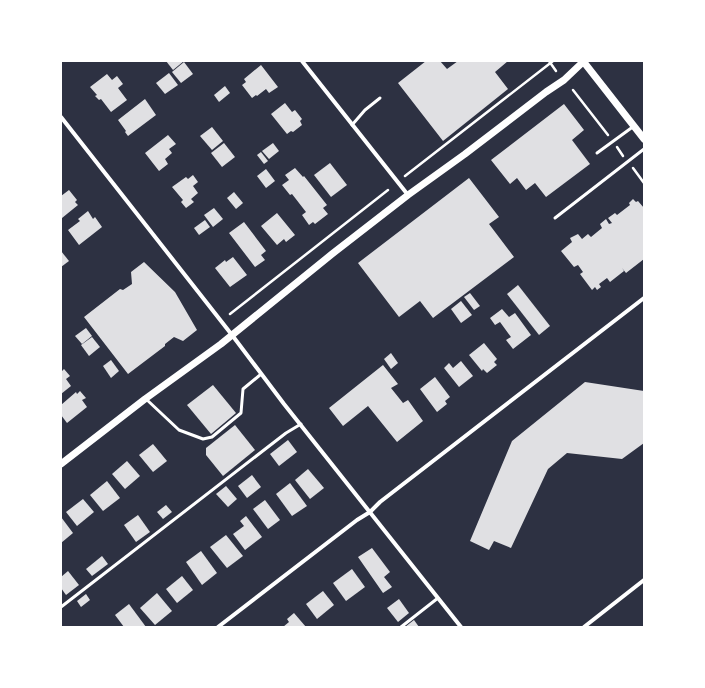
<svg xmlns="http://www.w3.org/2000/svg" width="705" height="688" font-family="'PT Sans',sans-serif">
	<rect width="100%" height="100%" fill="#2d3142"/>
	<g fill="#e0e0e3">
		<polygon points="166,61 184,61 173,70"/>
		<polygon points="426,61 440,61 447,69 458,61 508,61 495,72 508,89 443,141 398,83"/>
		<polygon points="184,62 193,74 181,83 172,72"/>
		<polygon points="261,65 278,87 269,93 266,89 257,96 256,95 252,98 242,85 246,82 244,79"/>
		<polygon points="169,73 178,85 165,94 156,83"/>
		<polygon points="107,74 112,80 117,76 123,84 118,88 127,100 111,112 101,99 99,100 95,96 97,95 90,87"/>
		<polygon points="225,86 230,93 219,102 214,95"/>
		<polygon points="145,99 156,115 128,136 125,132 126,131 118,120"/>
		<polygon points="285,103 292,112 295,110 302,119 300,121 302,125 293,132 291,131 287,134 271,114"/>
		<polygon points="564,104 584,130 572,140 590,164 546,197 535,183 526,190 517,178 510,184 491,160"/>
		<polygon points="212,127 223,141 212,150 200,136"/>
		<polygon points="168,135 176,144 169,149 172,153 165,159 168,164 159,171 145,153"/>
		<polygon points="224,143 235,157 222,167 211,153"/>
		<polygon points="273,143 279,151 269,159 262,151"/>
		<polygon points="261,152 268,161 264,164 257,155"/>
		<polygon points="330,163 347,185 331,197 314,175"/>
		<polygon points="295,168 303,177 304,176 327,205 323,208 328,214 315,224 313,222 309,225 302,215 306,212 292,194 290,195 282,185 289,180 285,175"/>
		<polygon points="266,169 275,181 266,188 257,176"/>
		<polygon points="193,175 198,182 193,186 198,193 191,199 194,202 186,208 181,202 183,200 172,187 186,177 188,179"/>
		<polygon points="469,178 499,217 489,224 514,257 433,318 420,301 399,317 358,263"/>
		<polygon points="69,190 77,200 75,202 78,205 62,218 61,196"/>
		<polygon points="234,192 243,203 236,209 227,198"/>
		<polygon points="633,199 636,202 638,201 644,208 644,259 626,273 622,268 624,271 610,282 607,278 599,284 601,287 597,290 595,287 592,290 580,274 583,272 578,265 574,267 561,251 572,242 570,238 578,234 582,239 588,234 591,237 602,228 600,224 606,219 609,224 612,223 608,218 615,213 617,215 630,205 629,203"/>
		<polygon points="214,208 223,219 213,227 204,215"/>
		<polygon points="88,211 93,219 95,217 102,227 79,245 68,230 80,221 78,219"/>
		<polygon points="277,213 295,235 286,242 284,239 277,245 261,226"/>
		<polygon points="205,220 210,227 199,235 194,228"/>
		<polygon points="244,222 266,251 261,255 265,260 255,267 229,233"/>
		<polygon points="61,251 69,261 61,267"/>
		<polygon points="233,257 247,275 230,287 215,268 225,260 226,262"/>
		<polygon points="144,262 175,292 197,330 183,341 174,337 165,344 165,346 128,374 84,317 120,289 123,290 132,284 131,272"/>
		<polygon points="518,285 550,326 539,335 507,294"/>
		<polygon points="470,293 480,306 474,310 464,297"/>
		<polygon points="461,301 472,315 461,323 451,309"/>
		<polygon points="502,309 509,317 515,313 531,335 513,349 506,340 511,337 500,322 495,325 490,318"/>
		<polygon points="86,328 92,336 82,344 75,336"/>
		<polygon points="92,337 100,347 89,356 81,345"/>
		<polygon points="484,343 497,359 494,362 497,365 487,373 483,369 482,371 469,355"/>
		<polygon points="391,353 398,363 391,369 384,359"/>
		<polygon points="111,360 119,371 111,378 103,366"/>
		<polygon points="461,361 473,376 459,387 444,368 449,363 453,368"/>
		<polygon points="383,365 398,384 391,388 403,403 408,400 423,421 397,442 368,406 343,426 329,408"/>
		<polygon points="64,369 70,376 66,379 71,386 61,394 61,372"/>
		<polygon points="435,377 450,397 445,401 447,404 437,412 420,389"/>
		<polygon points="585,382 644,391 644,443 622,459 567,453 548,469 511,548 494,541 489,550 470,541 512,441"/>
		<polygon points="213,385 236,413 211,434 187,405"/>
		<polygon points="80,391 86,398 82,400 87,407 67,423 61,415 61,405 76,392 77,394"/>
		<polygon points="235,425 255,450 223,476 206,455 206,448"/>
		<polygon points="288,440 297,452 279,466 270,454"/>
		<polygon points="153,444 167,461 153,472 139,455"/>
		<polygon points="127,461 140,476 125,489 112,474"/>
		<polygon points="308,469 324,488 310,499 295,480"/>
		<polygon points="252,475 261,487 247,498 238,486"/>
		<polygon points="107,481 120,498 103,511 90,495"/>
		<polygon points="290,483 307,506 292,516 276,494"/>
		<polygon points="226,486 237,499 228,507 216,494"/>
		<polygon points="83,499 94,512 77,526 66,512"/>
		<polygon points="265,500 280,520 268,529 253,509"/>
		<polygon points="166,505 172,512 163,519 157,512"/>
		<polygon points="138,515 150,532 136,542 124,525"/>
		<polygon points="246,516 262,537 245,550 233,534 244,526 240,521"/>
		<polygon points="61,517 73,533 61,543"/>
		<polygon points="226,535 243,556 227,568 210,547"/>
		<polygon points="372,548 390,572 384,577 392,587 383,593 358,557"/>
		<polygon points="201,551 217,573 202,585 186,562"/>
		<polygon points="102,556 108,564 92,576 86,569"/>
		<polygon points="352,569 365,587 346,601 333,583"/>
		<polygon points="68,571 79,585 66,595 61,588 61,577"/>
		<polygon points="182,576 193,590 177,603 166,589"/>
		<polygon points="323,591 334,605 317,619 306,604"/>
		<polygon points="157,593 172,611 155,625 140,608"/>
		<polygon points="86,594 90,600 81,607 77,601"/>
		<polygon points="399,599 409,613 398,622 387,608"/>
		<polygon points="129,604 146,627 124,627 115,615"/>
		<polygon points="294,613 306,627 283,627 289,622 287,619"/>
		<polygon points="414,620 419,627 405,627"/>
	</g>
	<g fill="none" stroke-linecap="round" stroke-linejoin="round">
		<g stroke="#fff" stroke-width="2.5">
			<polyline points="549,61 556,71"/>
			<polyline points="573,90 608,135"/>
			<polyline points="617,147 623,156"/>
			<polyline points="633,168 644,183"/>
			<polyline points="405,176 553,61"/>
			<polyline points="230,314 388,190"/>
		</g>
		<g stroke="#fff" stroke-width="3">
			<polyline points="352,125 365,110 380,98"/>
			<polyline points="597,153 634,126"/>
			<polyline points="555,218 644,149"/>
			<polyline points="146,399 179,430 203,439 212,437 241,413 243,389 260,375"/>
			<polyline points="61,607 286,433 301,424"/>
			<polyline points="401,627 438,598"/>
		</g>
		<g stroke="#fff" stroke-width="4">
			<polyline points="302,61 408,195"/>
			<polyline points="61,117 232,335 284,404 461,627"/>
			<polyline points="218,627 357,520 370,512 380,502 644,298"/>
			<polyline points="584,627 644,580"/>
		</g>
		<g stroke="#fff" stroke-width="7">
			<polyline points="583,61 644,139"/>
			<polyline points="61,464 145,399 221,344 332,254 408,195 465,154 546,92 564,80 584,61"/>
		</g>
	</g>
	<rect width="705" height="688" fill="none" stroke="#ffffff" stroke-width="124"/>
</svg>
